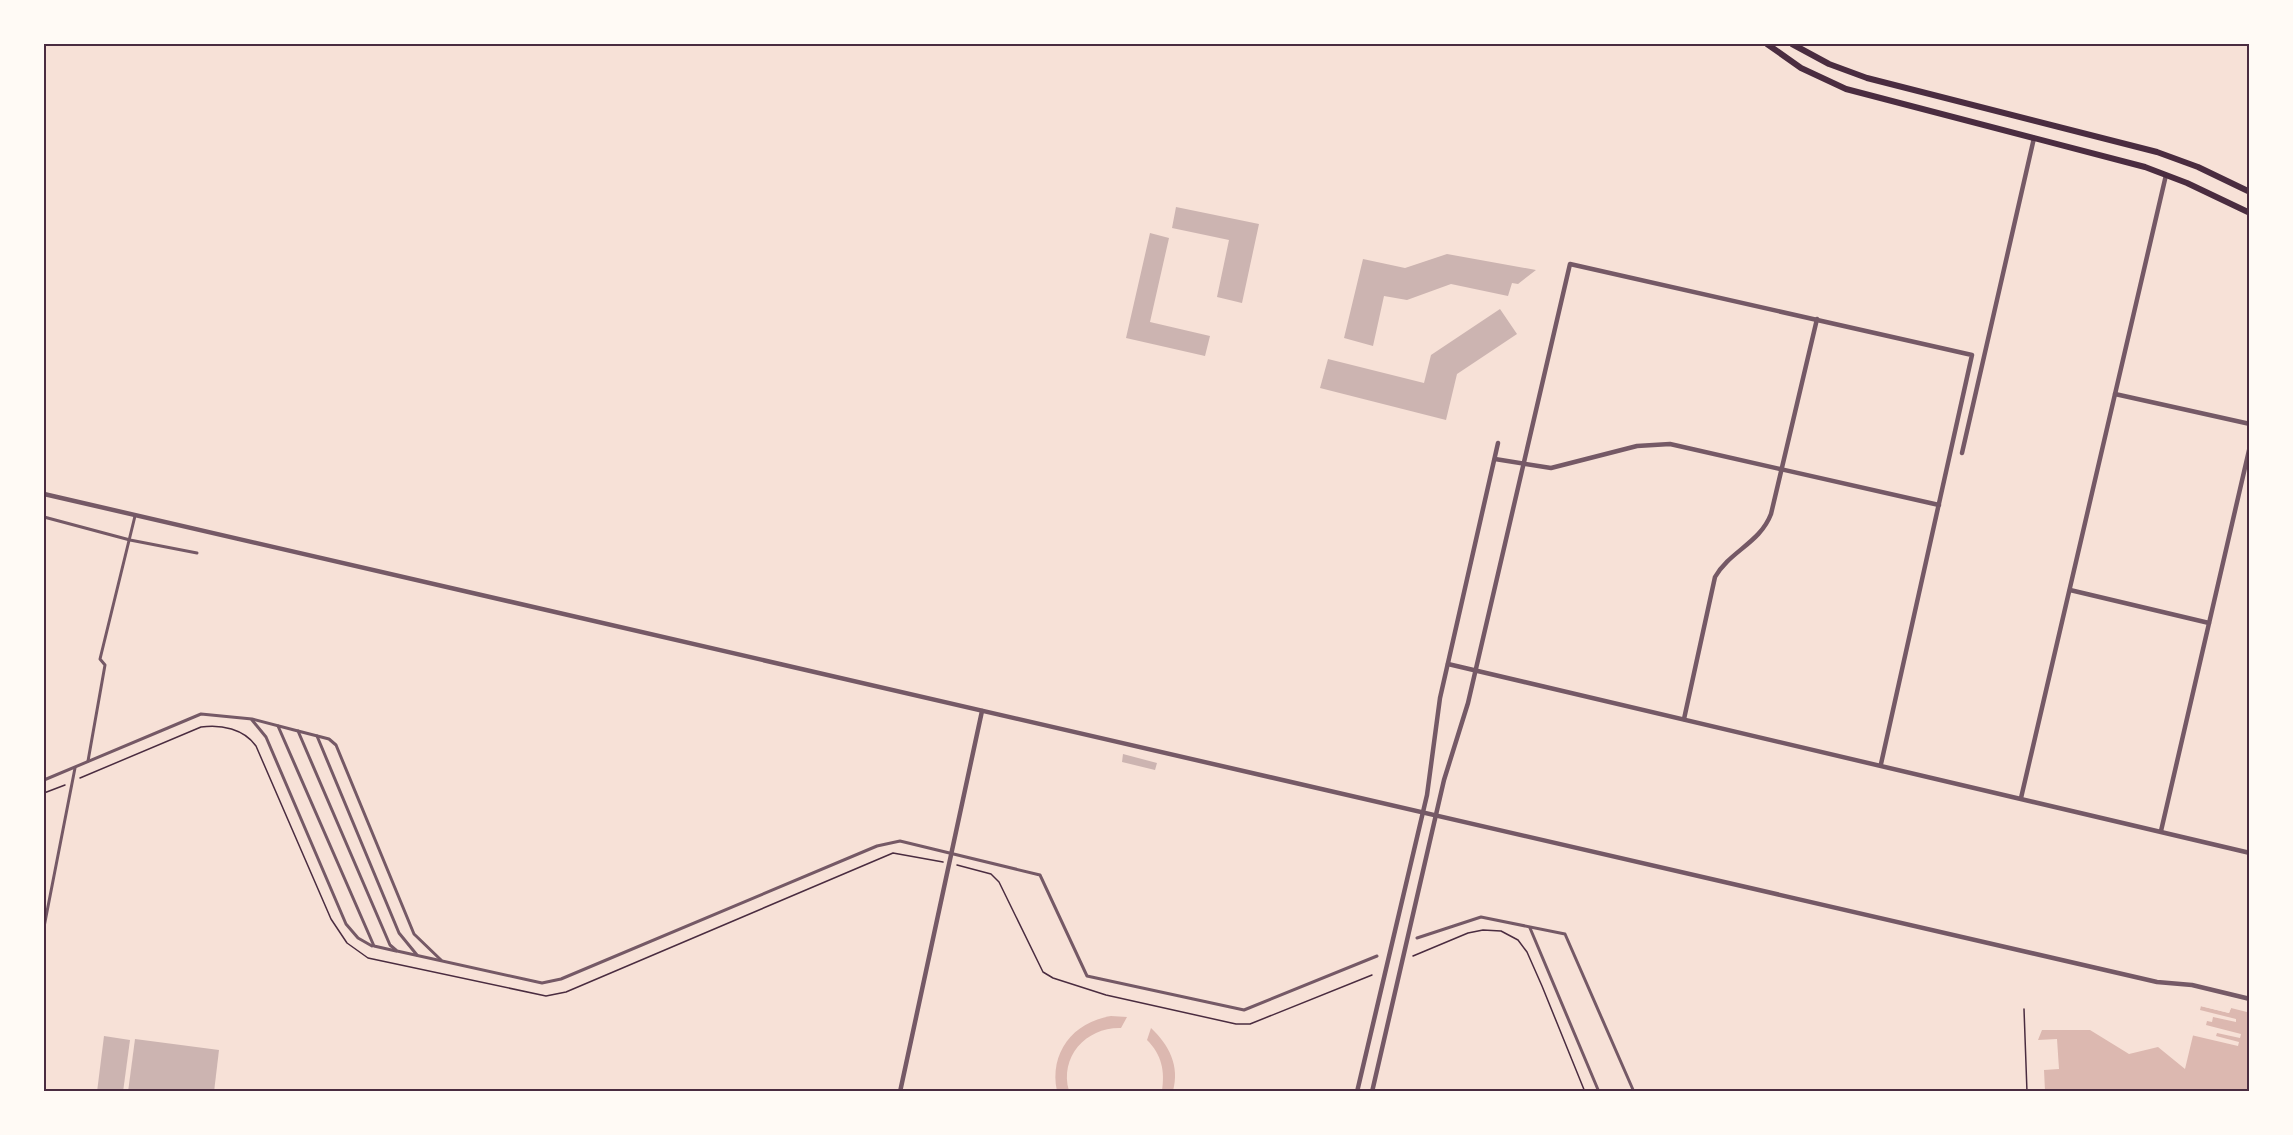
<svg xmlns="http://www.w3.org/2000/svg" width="2293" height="1135" font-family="Mulish,sans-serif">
	<rect width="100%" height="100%" fill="#f7e1d7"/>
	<g fill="#dcb8b0">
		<polygon points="2200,1006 2229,1013 2231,1008 2247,1012 2250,1016 2249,1091 2045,1091 2044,1070 2059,1069 2057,1039 2038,1040 2042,1030 2090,1030 2129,1054 2158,1047 2185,1069"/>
		<path d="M 1111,1016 L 1127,1017 L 1121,1028 C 1087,1027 1059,1056 1069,1091 L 1057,1091 C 1049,1053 1073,1022 1111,1016 Z"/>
		<path d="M 1151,1028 C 1169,1045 1180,1066 1173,1091 L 1162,1091 C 1165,1071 1162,1055 1147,1040 Z"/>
	</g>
	<polygon fill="#f7e1d7" points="2200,1003 2231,1008 2229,1013 2201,1006 2200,1010 2236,1019 2236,1022 2213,1017 2212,1022 2207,1021 2206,1025 2241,1034 2240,1038 2217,1033 2216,1036 2239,1042 2238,1046 2191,1035"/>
	<g fill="#ccb4b1">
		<polygon points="1176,207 1259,224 1242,303 1217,297 1229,240 1172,228"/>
		<polygon points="1150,233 1169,238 1150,322 1210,336 1205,356 1126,338"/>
		<polygon points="1447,254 1536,270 1518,284 1512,283 1508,296 1451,284 1407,300 1384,296 1373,346 1344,338 1363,259 1405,268"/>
		<polygon points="1500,309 1517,334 1457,374 1446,420 1320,388 1328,359 1424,383 1431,355"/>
		<polygon points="1123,754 1157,763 1155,770 1122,762"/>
		<polygon points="104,1036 130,1040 123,1092 97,1092"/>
		<polygon points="135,1039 219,1050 214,1092 128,1092"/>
	</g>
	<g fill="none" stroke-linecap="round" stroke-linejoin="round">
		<g stroke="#4a2c40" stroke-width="1.5">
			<path d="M 80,778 L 201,727 C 221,724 244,729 256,746 L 331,919 L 347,943 L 368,958 L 546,996 L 566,992 L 893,853 L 943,862"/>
			<polyline points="44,793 65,785"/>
			<polyline points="957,865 991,874 999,882 1043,972 1053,978 1106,995 1236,1024 1250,1024 1372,975"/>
			<polyline points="1413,956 1468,933 1483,930 1501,931 1518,940 1527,952 1542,986 1585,1092"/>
			<polyline points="2024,1009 2027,1092"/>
		</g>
		<g stroke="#755966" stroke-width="3">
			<polyline points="44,517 130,540 197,553"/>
			<polyline points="252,720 266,737 346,924 358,938 372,946"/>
			<polyline points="278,726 374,946 396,951"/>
			<polyline points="298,731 329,739 336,745 414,934 441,960"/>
			<polyline points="317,736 399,933 417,955"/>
			<polyline points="88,761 105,665 100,659 135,516"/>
			<polyline points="44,780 201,714 252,719 298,731 390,945 397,951 542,983 561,979 877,846 900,841 1040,875 1087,976 1244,1010 1377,956"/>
			<polyline points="44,927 75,768"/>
			<polyline points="1530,928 1599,1092"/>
			<polyline points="1417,938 1481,917 1565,934 1634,1092"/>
		</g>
		<g stroke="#755966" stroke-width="4.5">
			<polyline points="2115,394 2250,424"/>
			<polyline points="1962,453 2034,138"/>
			<polyline points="1495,459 1551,468 1637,446 1670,444 1939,505"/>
			<polyline points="44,494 2157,982 2192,985 2250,999"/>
			<polyline points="2070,590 2209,623"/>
			<polyline points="1448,664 2250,853"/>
			<path d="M 1684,719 L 1715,577 C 1730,551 1760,543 1771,514 L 1817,319"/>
			<polyline points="2021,798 2166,175"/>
			<polyline points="2161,831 2250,446"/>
			<polyline points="900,1092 982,711"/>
			<polyline points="1357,1092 1427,795 1440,698 1498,443"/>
			<polyline points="1372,1092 1444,780 1468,703 1570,264 1972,355 1881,764"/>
		</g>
		<g stroke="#4a2c40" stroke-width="6">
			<polyline points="1767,44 1801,68 1846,89 2145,167 2187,183 2250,213"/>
			<polyline points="1792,44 1829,64 1867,78 2157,152 2198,167 2250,192"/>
		</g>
	</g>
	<rect width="2293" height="1135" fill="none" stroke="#fffaf5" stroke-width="90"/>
	<rect x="45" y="45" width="2203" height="1045" fill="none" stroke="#4a2c40" stroke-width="2"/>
</svg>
